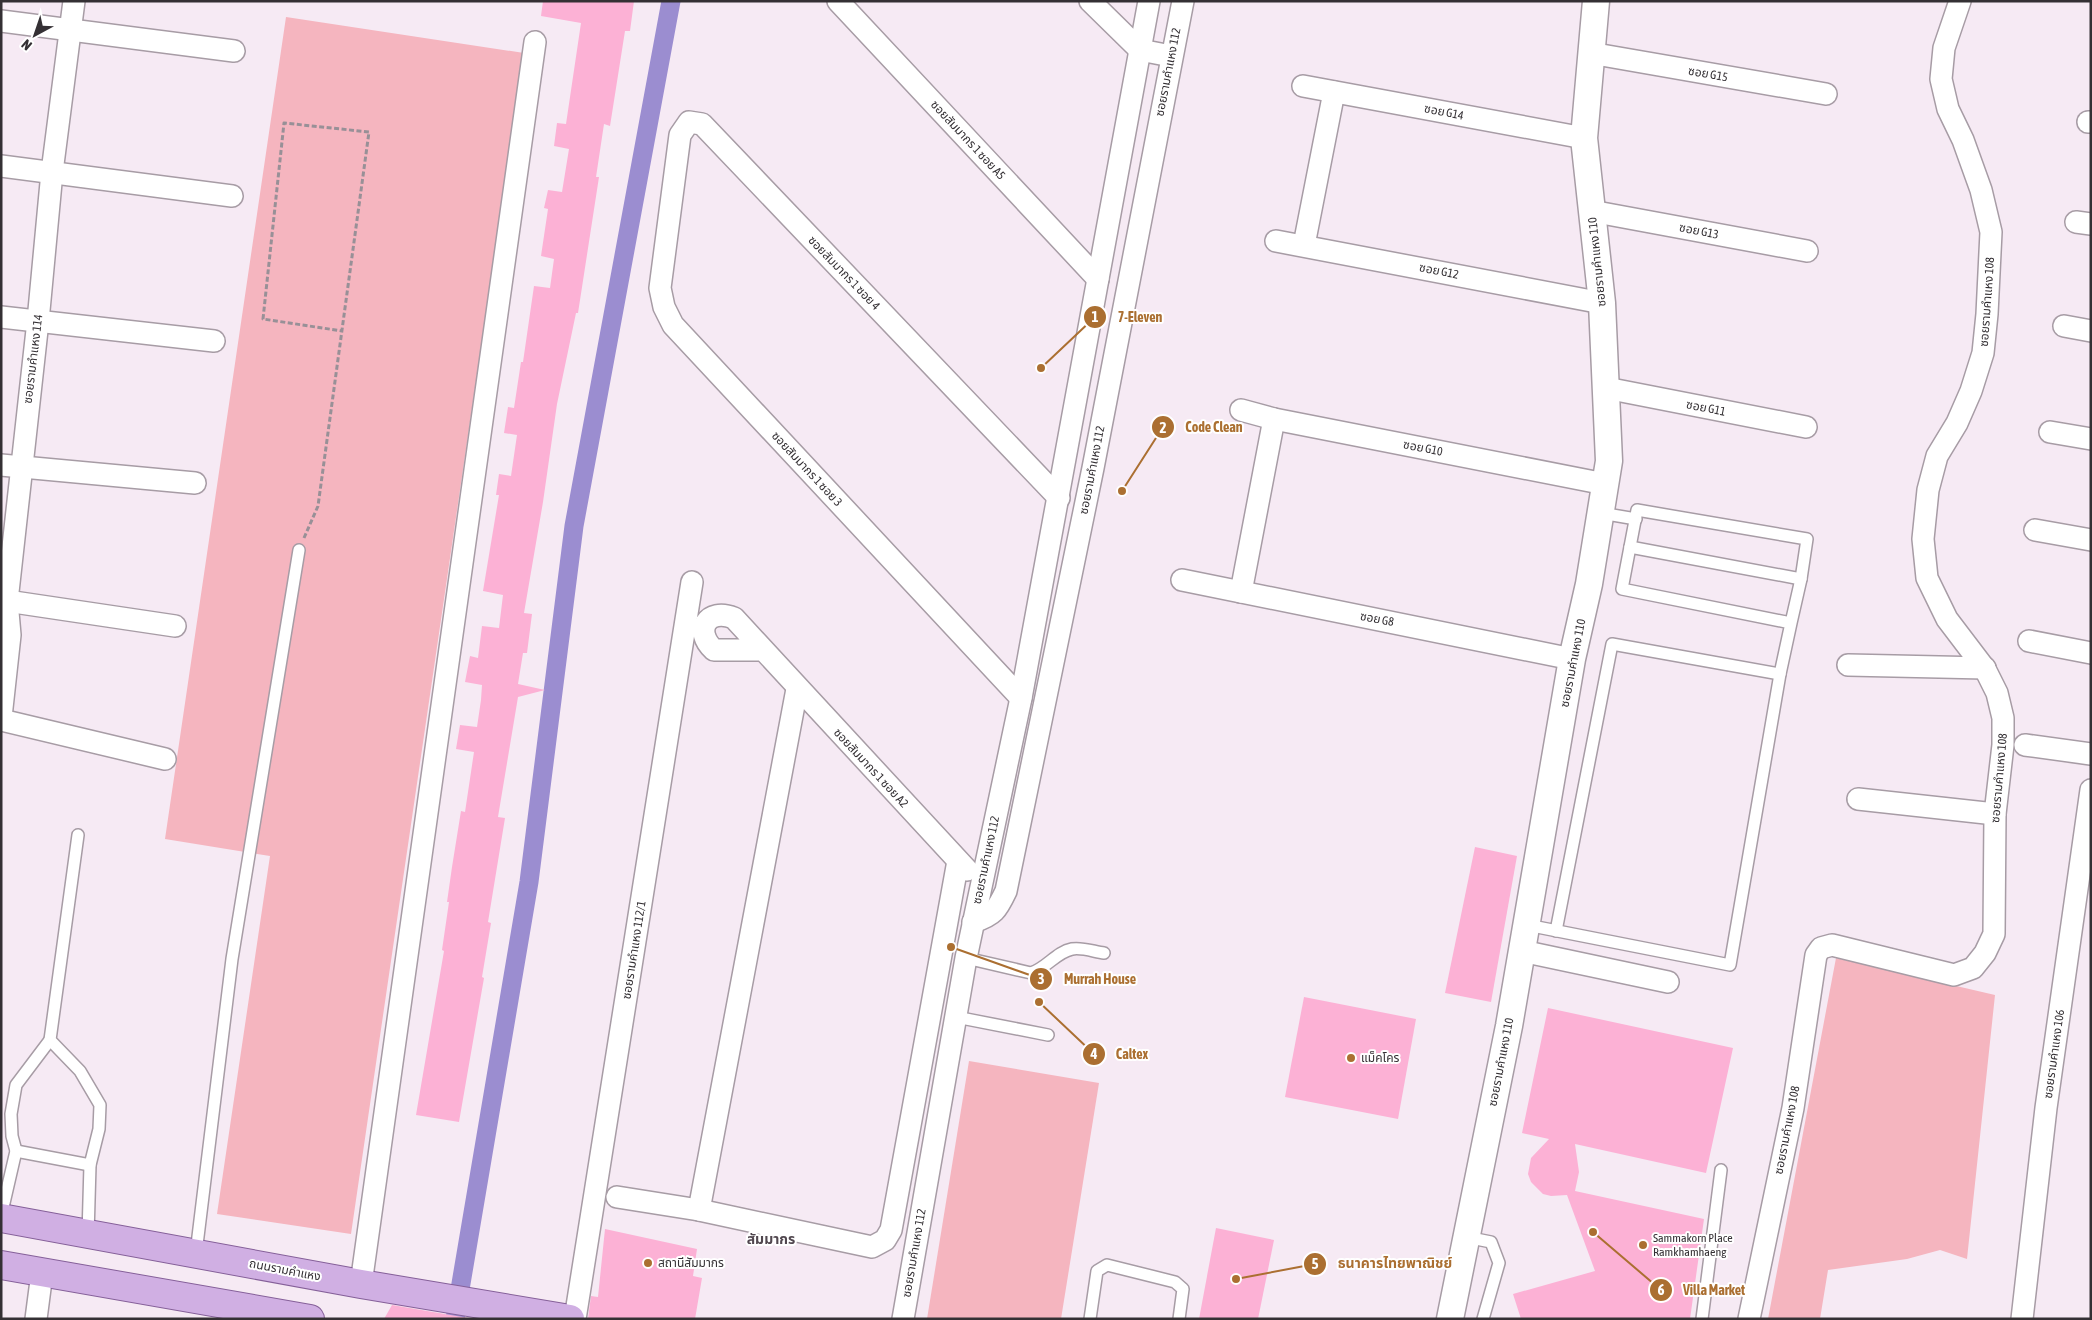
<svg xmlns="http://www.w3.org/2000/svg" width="2092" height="1320" font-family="'Asap Condensed','Noto Sans Thai',sans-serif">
	<rect width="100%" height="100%" fill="#f6eaf4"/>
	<g fill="#f5b5bf">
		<polygon points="286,17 524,53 351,1234 217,1214 270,856 165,839"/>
		<polygon points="1836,958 1995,995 1967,1259 1940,1250 1907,1259 1828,1270 1820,1319 1768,1319"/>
		<polygon points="969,1061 1099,1083 1061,1319 927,1319"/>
	</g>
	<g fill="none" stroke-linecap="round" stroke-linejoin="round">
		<polyline stroke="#9b8dd0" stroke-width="19" points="455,1319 529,882 574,526 671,1"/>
	</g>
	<g fill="#fcb1d5">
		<polygon points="543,1 634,1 630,31 625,31 610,126 604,124 596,177 599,177 578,313 576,313 557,404 543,502 524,613 532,614 527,653 523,653 518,684 545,690 518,697 498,817 505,818 488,922 491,923 482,977 484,978 459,1122 416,1115 444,951 442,950 449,902 447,902 452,867 461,811 465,812 474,752 456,749 460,725 477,727 481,700 482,685 465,682 470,656 478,658 482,626 499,628 503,595 483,591 499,495 496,495 499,474 511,476 517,435 504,433 508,407 514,408 521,362 523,362 534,286 550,288 554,259 541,256 548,209 544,208 548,190 562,192 569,149 554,146 557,123 566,124 581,23 541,16"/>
		<polygon points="1475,847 1517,856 1491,1002 1445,993"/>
		<polygon points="1304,997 1416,1019 1398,1119 1285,1097"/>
		<polygon points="1548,1008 1733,1048 1706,1173 1575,1144 1579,1172 1575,1191 1704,1219 1690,1319 1521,1319 1513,1294 1595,1271 1567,1195 1551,1196 1543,1194 1531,1182 1528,1174 1531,1158 1549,1139 1522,1133"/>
		<polygon points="1216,1228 1274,1240 1258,1319 1199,1319"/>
		<polygon points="605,1229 697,1249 693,1276 702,1278 695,1319 588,1319 591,1296 598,1297"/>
		<polygon points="392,1305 474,1319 384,1319"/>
	</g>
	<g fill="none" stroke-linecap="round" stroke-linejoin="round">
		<defs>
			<g id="service">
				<polyline points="1601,513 1636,519"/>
				<polyline points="1630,547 1801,579"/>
				<polyline points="78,835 50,1040 80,1071 100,1105 99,1129 90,1165 88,1235"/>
				<polyline points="1527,925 1730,965 1780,674"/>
				<polyline points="1556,931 1612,644 1780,674 1791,623 1622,589 1637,510 1807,539 1801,579 1791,623"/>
				<path d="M 966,958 L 1031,973 C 1047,968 1056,952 1072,949 C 1082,947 1095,952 1104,953"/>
				<polyline points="956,1017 1048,1035"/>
				<polyline points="16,1151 90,1165"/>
				<polyline points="1,1216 16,1151 12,1136 11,1114 16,1085 50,1040"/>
				<polyline points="1466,1237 1491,1242 1499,1263 1483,1319"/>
				<polyline points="196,1253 232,959 299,550"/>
				<polyline points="1090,1319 1097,1271 1107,1265 1175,1282 1183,1289 1179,1319"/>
				<polyline points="1702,1319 1721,1170"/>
			</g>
			<g id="minor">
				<polyline points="838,1 1098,279"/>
				<polyline points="1090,1 1140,50 1171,56"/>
				<polyline points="1,21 234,51"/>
				<polyline points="1590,53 1826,94"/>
				<polyline points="1303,86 1584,138"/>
				<polyline points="2088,122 2091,122"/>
				<polyline points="1,166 232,196"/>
				<polyline points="1591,211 1807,251"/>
				<polyline points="2076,222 2091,224"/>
				<polyline points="1276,241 1602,303"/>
				<polyline points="1304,245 1334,92"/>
				<polyline points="1,317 214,341"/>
				<polyline points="2064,326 2091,331"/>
				<polyline points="1606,388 1806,427"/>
				<polyline points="1241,410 1274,419 1605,484"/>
				<polyline points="2050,432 2091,439"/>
				<polyline points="1,465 195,483"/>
				<polyline points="2035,530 2091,540"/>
				<polyline points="1182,580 1572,659"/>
				<polyline points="1241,592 1274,419"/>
				<polyline points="7,601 175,626"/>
				<polyline points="2029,641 2091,653"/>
				<path d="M 762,650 L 714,650 C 693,631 707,607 734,618 L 967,870"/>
				<polyline points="1848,665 1985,668"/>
				<polyline points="1021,698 673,325 664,307 660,288 680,135 689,122 702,124 1059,498"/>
				<polyline points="1,717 10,635 7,601 38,321 52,172 74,1"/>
				<polyline points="1,720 165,759"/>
				<polyline points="2025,745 2091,754"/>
				<polyline points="1858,799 1995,814"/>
				<path d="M 973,922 C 994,915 997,910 1006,891 L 1093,468 L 1183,1"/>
				<polyline points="1522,951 1668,982"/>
				<polyline points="617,1197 699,1210 872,1247 885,1240 891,1230 958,861"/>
				<polyline points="699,1210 797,689"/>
				<polyline points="361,1284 535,42"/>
				<polyline points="36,1319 42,1273"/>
				<polyline points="575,1319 692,582"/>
				<polyline points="903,1319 966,958 1021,698 1149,1"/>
				<polyline points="1749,1319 1793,1108 1816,955 1821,948 1832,945 1954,975 1973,968 1985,953 1994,934 1995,814 2003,745 2003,718 1997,693 1985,669 1947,619 1927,578 1923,539 1928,490 1937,456 1957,423 1971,391 1983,353 1987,314 1991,232 1981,190 1963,140 1948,109 1941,79 1944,48 1960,1"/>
				<polyline points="2022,1319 2046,1108 2091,790"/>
			</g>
			<polyline id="tertiary" points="1450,1319 1509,1026 1572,659 1589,584 1609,461 1602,303 1584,138 1596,1"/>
			<g id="primary">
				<polyline points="1,1218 361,1284 570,1319"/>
				<polyline points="1,1265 310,1319"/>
			</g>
		</defs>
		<use href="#service" stroke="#a79ca5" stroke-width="14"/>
		<use href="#minor" stroke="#a79ca5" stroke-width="24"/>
		<use href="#tertiary" stroke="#a79ca5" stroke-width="29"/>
		<use href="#primary" stroke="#856099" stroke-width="30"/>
		<polyline stroke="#989097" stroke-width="3" stroke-dasharray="5 2.5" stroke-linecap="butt" points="304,538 318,506 369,132 284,123 263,319 342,331"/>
		<use href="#service" stroke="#fff" stroke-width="11"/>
		<use href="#minor" stroke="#fff" stroke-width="21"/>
		<use href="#tertiary" stroke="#fff" stroke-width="26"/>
		<use href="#primary" stroke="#d0afe3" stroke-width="28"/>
	</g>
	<g fill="#ab6f31" stroke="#fff" stroke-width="2">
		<circle cx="1351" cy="1058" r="5"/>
		<circle cx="1643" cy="1245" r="5"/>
		<circle cx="648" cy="1263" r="5"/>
	</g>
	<g text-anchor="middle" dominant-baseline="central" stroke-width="4" stroke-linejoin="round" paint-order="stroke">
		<g font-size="12" fill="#343034" stroke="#fff">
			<text transform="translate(1168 72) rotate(-79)">ซอยรามคำแหง 112</text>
			<text transform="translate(1708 74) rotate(10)">ซอย G15</text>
			<text transform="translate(1444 112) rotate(11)">ซอย G14</text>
			<text transform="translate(968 140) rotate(47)">ซอยสัมมากร 1 ซอย A5</text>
			<text transform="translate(1699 231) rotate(11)">ซอย G13</text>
			<text transform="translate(1597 262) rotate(-96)">ซอยรามคำแหง 110</text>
			<text transform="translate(1439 271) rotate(11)">ซอย G12</text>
			<text transform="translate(844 273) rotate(46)">ซอยสัมมากร 1 ซอย 4</text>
			<text transform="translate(1987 302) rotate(-86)">ซอยรามคำแหง 108</text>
			<text transform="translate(33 359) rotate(-83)">ซอยรามคำแหง 114</text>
			<text transform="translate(1706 408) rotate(11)">ซอย G11</text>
			<text transform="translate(1423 448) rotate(11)">ซอย G10</text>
			<text transform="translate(807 469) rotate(47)">ซอยสัมมากร 1 ซอย 3</text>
			<text transform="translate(1092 470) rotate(-79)">ซอยรามคำแหง 112</text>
			<text transform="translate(1377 619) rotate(11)">ซอย G8</text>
			<text transform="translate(1573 663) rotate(-79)">ซอยรามคำแหง 110</text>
			<text transform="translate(871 768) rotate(47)">ซอยสัมมากร 1 ซอย A2</text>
			<text transform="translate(1999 778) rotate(-85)">ซอยรามคำแหง 108</text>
			<text transform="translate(986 860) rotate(-78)">ซอยรามคำแหง 112</text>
			<text transform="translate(634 950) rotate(-81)">ซอยรามคำแหง 112/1</text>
			<text transform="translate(2054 1054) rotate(-82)">ซอยรามคําแหง 106</text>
			<text transform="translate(1501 1062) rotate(-79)">ซอยรามคำแหง 110</text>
			<text transform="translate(1787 1130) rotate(-79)">ซอยรามคำแหง 108</text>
			<text transform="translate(914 1253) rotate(-80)">ซอยรามคำแหง 112</text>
			<text transform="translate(285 1270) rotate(11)">ถนนรามคำแหง</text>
		</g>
		<g font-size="12" fill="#343034" stroke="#fff" text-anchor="start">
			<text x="1361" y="1058">แม็คโคร</text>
			<text x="1653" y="1238">Sammakorn Place<tspan x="1653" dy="14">Ramkhamhaeng</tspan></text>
			<text x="658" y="1263">สถานีสัมมากร</text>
		</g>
		<g font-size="14" font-weight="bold" fill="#51474f" stroke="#fff">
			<text x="771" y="1239">สัมมากร</text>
		</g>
	</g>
	<path fill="none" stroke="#ab6f31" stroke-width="2" d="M1041 368L1095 317M1122 491L1163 427M951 947L1041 979M1039 1002L1094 1054M1236 1279L1315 1264M1593 1232L1661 1290"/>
	<g fill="#ab6f31" stroke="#fff" stroke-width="2">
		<circle cx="1041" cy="368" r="5"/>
		<circle cx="1122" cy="491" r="5"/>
		<circle cx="951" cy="947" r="5"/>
		<circle cx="1039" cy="1002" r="5"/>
		<circle cx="1236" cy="1279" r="5"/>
		<circle cx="1593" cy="1232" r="5"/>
		<circle cx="1095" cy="317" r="12"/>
		<circle cx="1163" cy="427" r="12"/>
		<circle cx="1041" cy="979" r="12"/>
		<circle cx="1094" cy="1054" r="12"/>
		<circle cx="1315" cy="1264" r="12"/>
		<circle cx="1661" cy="1290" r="12"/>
	</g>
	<g font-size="15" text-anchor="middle" font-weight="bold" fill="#fff">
		<text x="1095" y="322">1</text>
		<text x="1163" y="433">2</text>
		<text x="1041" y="984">3</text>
		<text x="1094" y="1059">4</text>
		<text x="1315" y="1269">5</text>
		<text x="1661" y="1295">6</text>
	</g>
	<g font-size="14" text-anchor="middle" font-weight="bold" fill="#ab6f31" stroke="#fff" stroke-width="4" stroke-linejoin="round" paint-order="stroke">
		<text x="1140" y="322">7-Eleven</text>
		<text x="1214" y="432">Code Clean</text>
		<text x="1100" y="984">Murrah House</text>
		<text x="1132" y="1059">Caltex</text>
		<text x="1395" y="1268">ธนาคารไทยพาณิชย์</text>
		<text x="1714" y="1295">Villa Market</text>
	</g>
	<rect width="2092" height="1320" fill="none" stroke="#343034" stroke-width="5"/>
	<g transform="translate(35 35) rotate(220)" stroke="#ffffff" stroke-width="4" paint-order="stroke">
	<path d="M0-4L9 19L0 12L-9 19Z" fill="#343034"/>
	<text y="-8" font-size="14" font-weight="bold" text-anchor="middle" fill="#343034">N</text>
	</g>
</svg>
